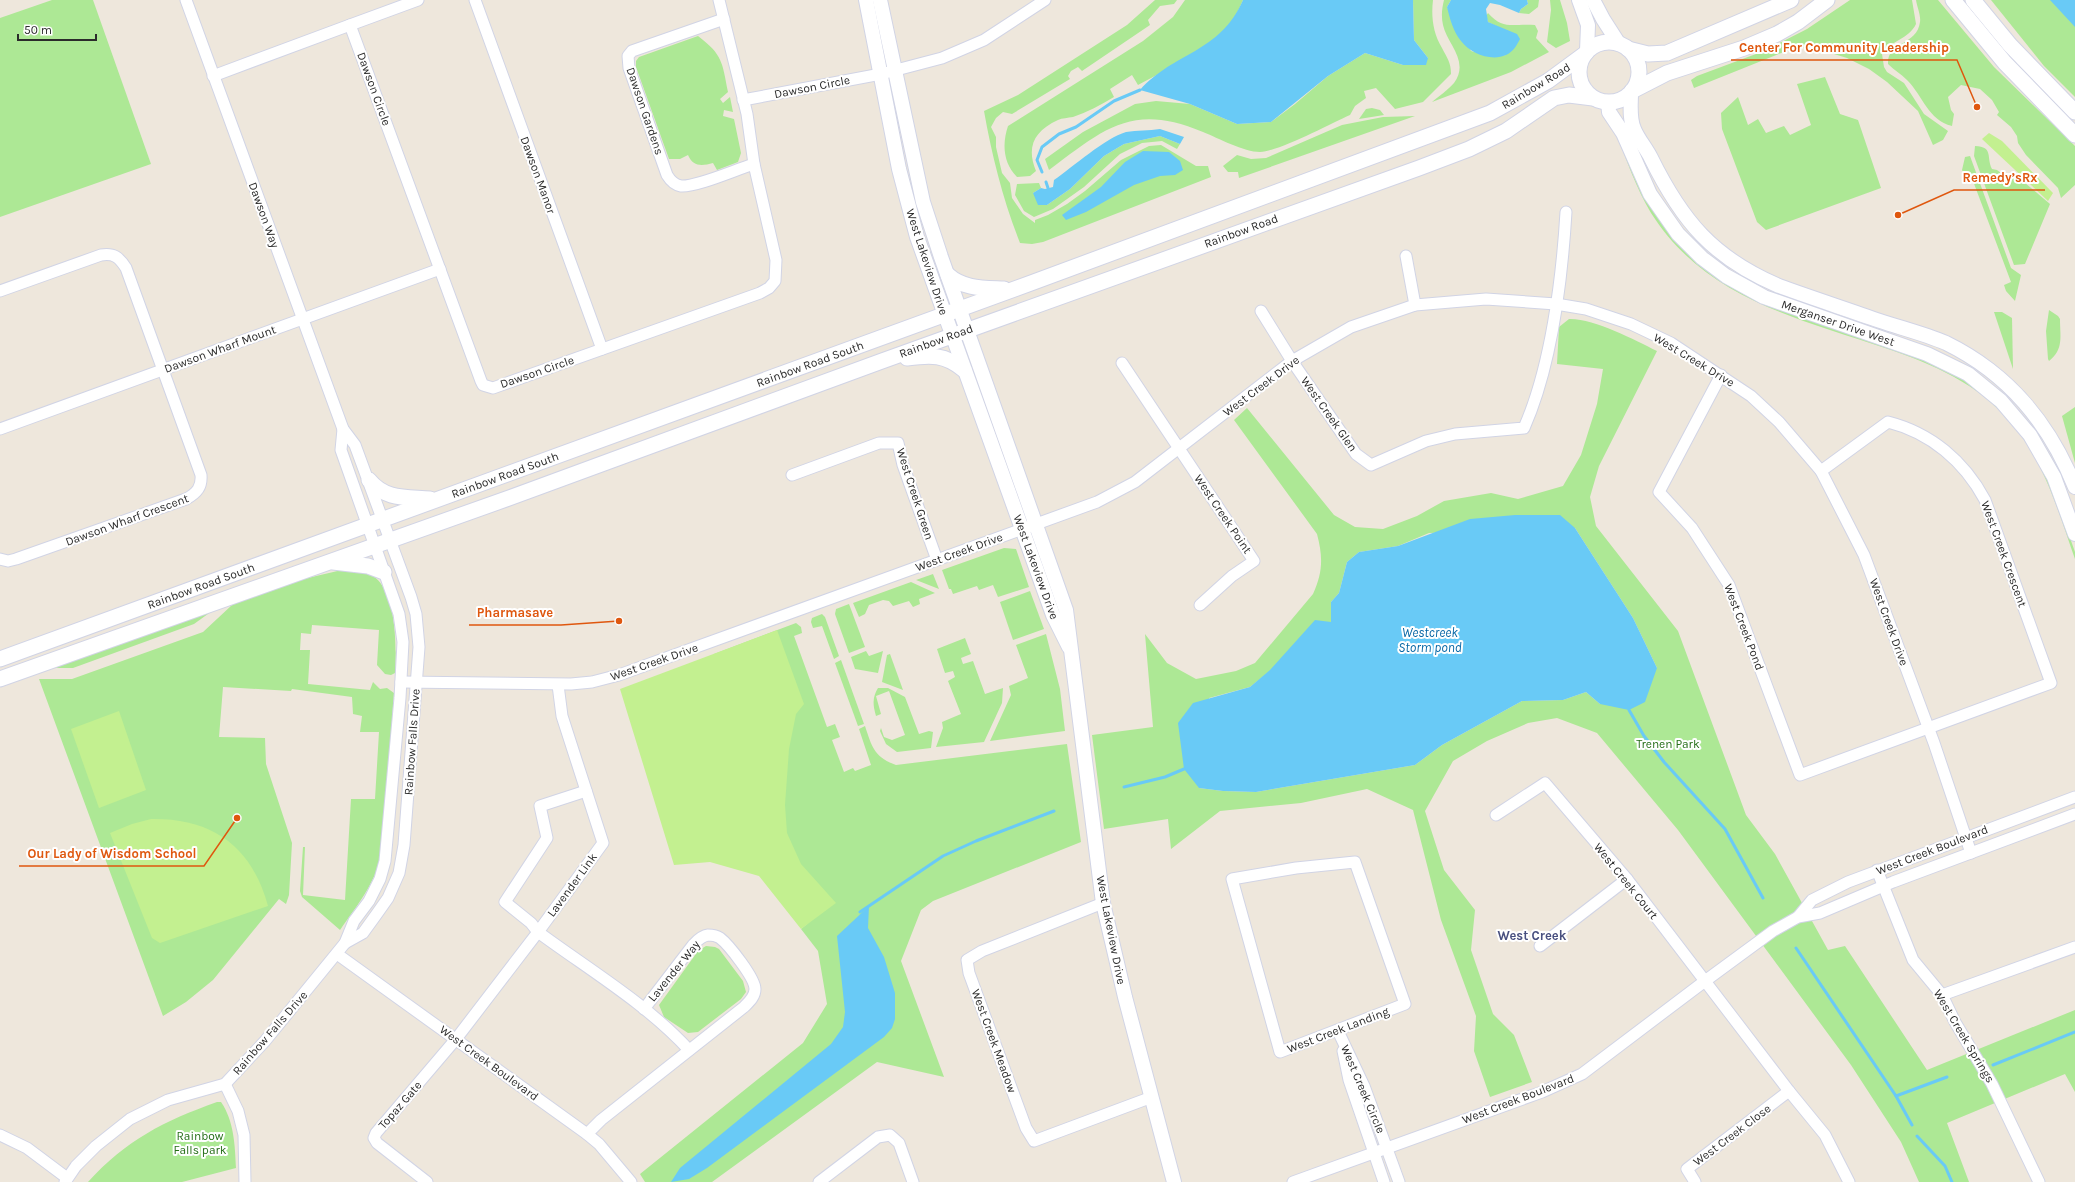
<svg xmlns="http://www.w3.org/2000/svg" width="2075" height="1182" font-family="Karla,sans-serif">
	<rect width="100%" height="100%" fill="#eee7dc"/>
	<g fill="#ade895" fill-rule="evenodd">
		<polygon points="52,0 93,0 151,164 0,217 0,18"/>
		<path d="M 1155,0 L 1177,0 L 1174,4 L 1160,6 L 1148,20 L 1150,25 L 1082,71 L 1078,67 L 1071,71 L 1068,76 L 1070,79 L 1012,114 L 1003,112 L 996,118 L 991,127 L 996,137 L 996,147 L 1002,173 L 1010,183 L 1012,198 L 1023,214 L 1035,223 L 1035,220 L 1048,215 L 1067,204 L 1085,191 L 1121,160 L 1149,146 L 1161,145 L 1196,166 L 1208,166 L 1211,177 L 1043,242 L 1032,244 L 1020,243 C 1003,200 992,156 984,111 L 1018,95 L 1127,25 Z"/>
		<path d="M 1185,0 L 1243,0 C 1239,10 1234,19 1227,27 C 1212,46 1161,73 1138,85 L 1132,75 L 1110,89 L 1114,97 C 1101,105 1087,112 1073,117 C 1068,118 1062,118 1058,120 C 1034,131 1026,147 1036,171 L 1030,176 L 1017,177 C 1003,163 1002,144 1008,126 L 1143,41 L 1173,17 Z"/>
		<path d="M 1413,0 L 1433,0 C 1431,17 1433,33 1442,48 C 1447,58 1451,62 1451,74 L 1423,102 L 1395,109 L 1376,88 L 1364,91 L 1366,98 L 1355,106 L 1350,115 C 1330,124 1280,151 1260,152 C 1244,152 1218,138 1203,132 C 1132,102 1104,129 1049,170 L 1045,159 L 1083,132 L 1135,104 L 1156,101 L 1190,104 L 1237,124 L 1271,122 L 1295,104 L 1328,76 L 1365,53 L 1403,65 L 1428,58 L 1414,40 Z"/>
		<path d="M 1444,0 L 1451,0 L 1447,7 L 1471,51 L 1492,57 L 1506,55 L 1500,28 L 1488,22 L 1486,16 L 1488,13 C 1504,31 1514,23 1535,25 L 1538,31 L 1536,38 L 1549,52 L 1511,72 L 1432,102 C 1439,96 1448,90 1454,83 C 1470,61 1447,44 1443,25 C 1441,16 1442,8 1444,0 Z"/>
		<polygon points="1527,0 1539,0 1538,7 1529,14 1519,13 1521,9 1528,4"/>
		<polygon points="1550,0 1560,0 1567,23 1570,41 1556,48 1547,42 1551,10"/>
		<path d="M 1850,0 L 1912,0 L 1916,24 C 1909,39 1890,41 1882,54 L 1884,67 L 1887,72 L 1904,83 L 1924,114 L 1948,131 L 1943,140 L 1933,145 L 1918,111 L 1887,82 L 1869,69 L 1847,58 L 1821,50 L 1796,47 L 1694,88 L 1691,80 L 1697,76 L 1764,51 L 1807,29 Z"/>
		<path d="M 1916,0 L 1938,0 L 1994,67 L 2075,146 L 2075,185 L 2061,198 L 2058,188 L 2026,155 L 2018,143 L 2017,136 L 2011,127 L 1997,115 L 1999,112 L 1992,100 L 1980,89 L 1961,85 L 1948,97 L 1951,110 L 1954,114 L 1952,126 C 1928,120 1923,96 1907,80 C 1901,74 1894,70 1888,64 C 1887,41 1917,46 1920,22 C 1921,15 1917,7 1916,0 Z"/>
		<polygon points="1991,0 2075,0 2075,97 2044,66"/>
		<path d="M 698,36 C 723,55 722,62 728,92 L 720,99 L 723,103 L 730,97 L 733,112 L 724,110 L 723,116 L 734,119 L 741,153 L 738,162 L 717,170 L 713,163 C 702,166 693,167 688,155 L 680,159 L 669,159 L 636,67 L 636,61 L 639,57 Z"/>
		<polygon points="1825,77 1840,114 1858,120 1881,188 1766,230 1757,222 1722,129 1721,113 1738,97 1748,125 1758,119 1766,133 1784,126 1790,135 1811,125 1797,84"/>
		<polygon points="1372,108 1380,110 1384,115 1359,119 1366,109"/>
		<polygon points="1415,116 1239,178 1238,172 1228,172 1223,166 1237,155 1251,159 1266,158 1342,125 1383,117"/>
		<path d="M 1616,133 L 1635,179 L 1649,204 L 1724,282 L 1743,294 L 1772,307 L 1935,364 C 1979,385 2018,419 2040,463 C 2055,491 2064,522 2075,552 L 2075,559 C 2058,511 2045,463 2012,424 C 1979,384 1933,364 1885,348 C 1796,318 1705,298 1651,213 C 1636,188 1627,161 1616,133 Z"/>
		<polygon points="1160,136 1180,144 1177,149 1162,141 1142,143 1120,154 1084,187 1053,209 1034,217 1024,211 1015,195 1017,184 1039,183 1041,188 1033,193 1047,205 1070,189 1104,156 1124,144"/>
		<path d="M 1975,146 C 1994,147 1986,157 1992,169 L 1997,170 L 2005,176 L 2018,177 L 2050,204 L 2025,264 L 2014,265 L 1974,156 Z"/>
		<polygon points="1970,156 2011,268 2021,275 2015,301 2006,291 2004,285 2011,282 1970,173 1964,174 1962,170 1965,157"/>
		<path d="M 2049,310 L 2058,316 L 2060,319 C 2060,337 2064,349 2049,361 L 2048,359 L 2046,331 Z"/>
		<polygon points="1994,312 2002,312 2012,318 2013,369"/>
		<path d="M 1569,319 C 1593,318 1635,340 1657,351 L 1599,466 L 1590,497 L 1596,526 L 1678,631 L 1746,815 L 1775,854 L 1828,950 L 1845,946 L 1927,1070 L 2075,1010 L 2075,1092 L 2065,1074 L 1947,1123 L 1969,1182 L 1919,1182 L 1901,1142 L 1851,1065 L 1678,830 L 1597,733 L 1557,718 L 1528,723 L 1487,741 L 1453,761 L 1425,811 L 1444,870 L 1475,910 L 1471,950 L 1493,1014 L 1514,1035 L 1532,1082 L 1490,1097 L 1474,1051 L 1476,1016 L 1441,920 L 1413,810 L 1367,789 L 1301,803 L 1220,811 L 1171,849 L 1168,819 L 1104,829 L 1092,735 L 1153,727 L 1145,634 L 1167,663 L 1196,679 L 1236,671 L 1255,663 L 1313,594 C 1323,572 1323,557 1317,534 L 1234,420 L 1247,408 L 1334,515 L 1355,527 L 1383,529 L 1417,516 L 1444,501 L 1491,493 L 1518,499 L 1563,486 L 1581,455 L 1597,404 L 1603,369 L 1557,364 L 1559,327 ZM 1575,528 L 1633,618 L 1657,668 L 1600,704 L 1586,692 L 1563,700 L 1522,701 L 1442,745 L 1415,765 L 1256,792 L 1223,791 L 1199,788 L 1209,698 L 1250,687 L 1331,622 L 1331,602 L 1339,593 L 1347,562 L 1359,552 L 1398,546 L 1429,533 Z"/>
		<polygon points="2075,407 2075,463 2062,416"/>
		<polygon points="1004,548 1016,549 1029,587 998,597 993,585 979,590 977,586 953,594 951,589 949,589 942,570"/>
		<path d="M 346,569 L 353,569 L 353,573 C 398,564 397,646 395,673 L 391,675 L 385,674 L 377,665 L 379,630 L 312,625 L 311,634 L 301,633 L 300,650 L 310,650 L 308,684 L 370,690 L 373,682 L 380,689 L 387,688 L 394,693 L 382,855 C 373,886 359,903 340,930 L 302,897 L 300,891 L 303,847 L 305,847 L 303,895 L 345,900 L 351,799 L 375,799 L 379,732 L 360,732 L 362,716 L 353,714 L 352,697 L 292,689 L 291,691 L 223,687 L 219,737 L 265,738 L 266,764 L 292,843 L 289,895 L 286,904 L 279,899 L 213,980 L 186,1002 L 163,1016 L 39,679 L 72,679 L 203,632 L 232,605 L 243,599 L 295,581 Z"/>
		<polygon points="933,574 939,589 916,580"/>
		<polygon points="911,582 935,593 919,599 920,604 913,607 909,601 893,606 889,601 883,600 869,605 865,614 859,617 853,603"/>
		<polygon points="1030,591 1044,629 1013,640 1000,602"/>
		<polygon points="849,604 865,647 849,653 835,614 836,609"/>
		<polygon points="212,611 194,624 73,668 54,668"/>
		<polygon points="822,614 825,617 839,656 834,659 822,626 813,628 811,622 812,618"/>
		<path d="M 796,623 L 801,627 L 802,633 L 794,636 L 827,727 L 835,724 L 840,737 L 832,740 L 844,772 L 853,768 L 855,771 L 871,765 L 859,729 L 865,726 C 872,747 874,757 896,765 L 1067,744 L 1081,842 L 933,901 L 921,910 L 901,961 L 944,1077 L 877,1062 L 712,1182 L 645,1182 L 640,1174 L 803,1043 L 827,1004 L 818,951 L 801,929 L 807,924 L 714,654 Z"/>
		<polygon points="1046,634 1060,689 1065,731 990,741 1011,695 1009,686 1028,678 1016,645"/>
		<polygon points="965,638 971,654 961,658 963,664 973,661 985,694 1003,688 1002,703 984,742 936,747 943,728 942,722 961,714 948,681 955,677 953,671 945,673 937,649"/>
		<polygon points="866,651 869,656 883,651 878,673 855,669 851,657"/>
		<polygon points="890,654 903,690 882,682 887,655"/>
		<polygon points="841,660 864,724 858,726 835,663"/>
		<path d="M 878,688 L 888,688 L 905,697 L 919,734 L 929,731 L 933,732 L 931,748 L 897,752 L 886,744 L 880,731 L 881,728 L 884,737 L 892,740 L 905,735 L 889,691 L 876,696 L 881,714 L 876,716 C 873,705 872,698 878,688 Z"/>
		<polygon points="706,946 715,947 719,949 743,981 746,992 741,999 698,1032 688,1033 664,1017 659,1005 698,951"/>
		<path d="M 217,1102 L 221,1102 C 234,1121 235,1145 236,1168 L 182,1182 L 88,1182 C 126,1140 164,1121 217,1102 Z"/>
	</g>
	<g fill="#c3f090">
		<polygon points="1989,133 2002,141 2053,193 2048,201 1982,139"/>
		<polygon points="777,630 804,704 796,714 789,749 785,805 787,833 801,864 836,903 801,929 759,876 710,862 674,865 620,689"/>
		<polygon points="119,711 146,790 99,808 71,729"/>
		<path d="M 151,819 C 213,818 252,847 268,906 L 160,943 L 152,938 L 110,833 L 132,824 Z"/>
	</g>
	<g fill="#69caf6">
		<path d="M 1243,0 L 1413,0 L 1414,40 L 1428,58 L 1426,65 L 1403,65 L 1365,53 L 1328,76 L 1271,122 L 1237,124 L 1190,104 L 1140,90 C 1174,52 1220,53 1243,0 Z"/>
		<path d="M 1451,0 L 1527,0 L 1528,4 L 1521,9 L 1519,13 L 1500,5 L 1490,3 L 1486,9 L 1488,22 L 1517,34 L 1520,39 C 1517,45 1513,52 1506,55 C 1491,62 1470,53 1461,41 C 1453,31 1450,19 1447,7 Z"/>
		<polygon points="2050,0 2075,0 2075,27"/>
		<path d="M 1160,129 L 1184,137 L 1180,144 L 1160,136 L 1124,144 L 1104,156 L 1070,189 L 1047,205 L 1038,205 L 1033,193 L 1041,188 L 1045,189 L 1053,187 L 1054,180 C 1073,167 1105,138 1126,132 C 1137,130 1149,131 1160,129 Z"/>
		<polygon points="1143,151 1169,152 1180,161 1183,170 1175,175 1160,176 1134,185 1086,212 1066,220 1062,215 1101,187 1125,162"/>
		<polygon points="1515,515 1560,515 1575,528 1633,618 1657,668 1645,702 1629,710 1600,704 1586,692 1563,700 1522,701 1442,745 1415,765 1256,792 1223,791 1199,788 1184,769 1178,723 1193,703 1250,687 1270,670 1315,620 1331,622 1331,602 1339,593 1347,562 1359,552 1398,546 1470,519"/>
		<polygon points="869,906 868,928 884,957 895,993 895,1019 892,1028 884,1037 707,1168 689,1179 671,1182 680,1168 831,1044 843,1027 845,1012 837,936"/>
	</g>
	<g fill="none" stroke-linecap="round" stroke-linejoin="round">
		<g stroke="#69caf6" stroke-width="3">
			<polyline points="1042,172 1037,160 1042,147 1059,134 1076,127 1114,101 1140,90"/>
			<polyline points="1046,182 1048,188"/>
			<polyline points="1629,710 1644,736 1664,762 1725,829 1763,898"/>
			<polyline points="1124,787 1165,777 1184,769"/>
			<polyline points="860,912 943,856 976,841 1054,811"/>
			<polyline points="1796,948 1896,1096 1912,1125"/>
			<polyline points="1993,1065 2075,1032"/>
			<polyline points="1896,1096 1947,1077"/>
			<polyline points="1917,1136 1945,1166 1952,1182"/>
		</g>
		<defs>
			<g id="minor">
				<polyline points="186,0 343,429 355,445 411,597 416,614 419,647 404,845 399,873 388,898 376,915 363,933 345,943"/>
				<polyline points="418,0 350,25 481,381 483,385 493,388 760,293 769,288 775,281 776,260 754,164 747,114 719,0"/>
				<polyline points="475,0 602,349"/>
				<path d="M 724,19 L 632,51 L 628,56 L 629,68 L 667,175 C 670,180 675,185 681,186 C 697,187 737,169 754,164"/>
				<polyline points="213,76 350,25"/>
				<polyline points="743,100 881,74 942,58 984,40 1045,0"/>
				<polyline points="1406,256 1415,305"/>
				<path d="M 0,291 L 101,255 C 114,253 119,257 126,268 L 201,475 C 202,487 197,493 186,499 L 16,559 L 8,561 L 0,559"/>
				<path d="M 1261,311 L 1292,361 L 1356,454 L 1371,465 L 1426,441 L 1455,434 L 1524,428 C 1551,367 1562,279 1566,212"/>
				<polyline points="1122,363 1254,561 1232,576 1200,605"/>
				<path d="M 1721,375 L 1659,492 L 1692,528 L 1729,585 L 1800,775 L 2051,683 L 1985,500 C 1964,461 1931,433 1888,422 L 1821,471"/>
				<polyline points="0,429 440,269"/>
				<polyline points="792,475 879,443 898,443 903,465 937,560"/>
				<polyline points="401,682 571,684 592,682 619,675 1097,502 1135,482 1292,361 1351,327 1415,305 1486,299 1556,304 1586,309 1631,324 1671,343 1751,396 1779,422 1821,471 1864,555 1934,743 1971,853"/>
				<path d="M 586,791 L 540,806 L 547,838 L 505,902 L 531,923 L 538,932 C 588,969 647,1004 689,1050"/>
				<polyline points="1496,815 1545,783 1627,879 1789,1091 1825,1135 1849,1182"/>
				<polygon points="1355,862 1405,1004 1280,1052 1232,879 1296,868"/>
				<polyline points="1877,870 1913,960 1942,995 1955,1022 1992,1084 2039,1182"/>
				<polyline points="1103,903 982,951 967,960 969,973 1026,1128 1034,1141 1152,1097"/>
				<polyline points="1798,917 1812,900 1848,882 2075,797"/>
				<polyline points="1540,946 1627,879"/>
				<polyline points="337,954 587,1134 599,1144 631,1182"/>
				<polyline points="1942,995 2075,947"/>
				<polyline points="1338,1031 1364,1086 1399,1182"/>
				<polyline points="1343,1051 1349,1080 1384,1182"/>
				<polyline points="225,1084 238,1111 244,1135 245,1182"/>
				<path d="M 587,1134 L 601,1120 L 744,1007 C 749,1002 755,997 755,989 C 755,978 729,945 720,938 C 717,936 712,935 708,935 C 701,936 697,941 693,945 L 644,1009"/>
				<polyline points="0,1135 27,1148 67,1178"/>
				<polyline points="65,1182 76,1166 96,1146 130,1119 168,1100 225,1084 265,1041 345,943 354,921 369,901 380,879 385,861 400,698 403,642 399,614 341,450 343,429"/>
				<polyline points="427,1182 377,1143 374,1138 376,1133 456,1039 538,932 603,843 562,716 558,685"/>
				<polyline points="819,1182 878,1137 890,1135 899,1143 913,1182"/>
				<polyline points="1293,1182 1542,1092 1582,1074 1705,981 1773,931 1798,917 1820,913 1893,882 2075,814"/>
				<polyline points="1695,1182 1687,1169 1789,1091"/>
			</g>
			<g id="tertiary">
				<polyline points="866,0 899,169 917,237 1053,615 1069,647"/>
				<polyline points="880,0 923,202 941,257 1066,610 1103,903 1125,997 1174,1182"/>
				<polyline points="1579,0 1588,25 1587,51"/>
				<polyline points="1593,0 1603,19 1619,44"/>
				<path d="M 1631,93 C 1631,104 1629,118 1634,129 C 1638,139 1646,148 1651,158 C 1682,221 1713,258 1779,286 C 1812,298 1846,309 1880,321 C 1901,328 1925,334 1946,343 C 2009,374 2049,423 2075,487"/>
				<polyline points="1608,102 1609,112 1623,133 1650,194 1678,234 1702,258 1726,276 1764,297 1927,354 1968,374 2001,401 2030,435 2054,477 2075,534"/>
			</g>
			<g id="secondary">
				<polyline points="1953,0 2005,63 2075,135"/>
				<polyline points="1973,0 2010,45 2075,112"/>
				<circle cx="1609" cy="72" r="30"/>
				<polyline points="1628,49 1648,54 1667,53 1791,0"/>
				<polyline points="1632,91 1667,73 1744,48 1777,34 1798,22 1827,0"/>
				<path d="M 948,275 C 963,289 984,288 1004,289"/>
				<path d="M 907,358 C 931,355 945,354 964,370"/>
				<path d="M 369,480 C 385,500 406,497 430,499"/>
				<polyline points="333,562 368,566 384,572"/>
				<polyline points="0,659 1031,283 1490,113 1548,81 1586,53"/>
				<polyline points="0,679 509,498 882,361 1419,168 1469,149 1506,131 1554,98 1569,95 1593,98"/>
			</g>
		</defs>
		<use href="#minor" stroke="#d1d4e5" stroke-width="13"/>
		<use href="#tertiary" stroke="#d1d4e5" stroke-width="16"/>
		<use href="#secondary" stroke="#d1d4e5" stroke-width="17"/>
		<use href="#minor" stroke="#fff" stroke-width="11"/>
		<use href="#tertiary" stroke="#fff" stroke-width="14"/>
		<use href="#secondary" stroke="#fff" stroke-width="15"/>
	</g>
	<g text-anchor="middle" dominant-baseline="central" stroke-width="4" stroke-linejoin="round" paint-order="stroke">
		<g font-size="12" fill="#2b2b2b" stroke="#fff">
			<text transform="translate(1536 86) rotate(-31)">Rainbow Road</text>
			<text transform="translate(812 87) rotate(-11)">Dawson Circle</text>
			<text transform="translate(374 89) rotate(70)">Dawson Circle</text>
			<text transform="translate(645 111) rotate(71)">Dawson Gardens</text>
			<text transform="translate(538 175) rotate(70)">Dawson Manor</text>
			<text transform="translate(264 215) rotate(70)">Dawson Way</text>
			<text transform="translate(1241 231) rotate(-20)">Rainbow Road</text>
			<text transform="translate(927 262) rotate(72)">West Lakeview Drive</text>
			<text transform="translate(1838 323) rotate(19)">Merganser Drive West</text>
			<text transform="translate(936 341) rotate(-20)">Rainbow Road</text>
			<text transform="translate(220 349) rotate(-20)">Dawson Wharf Mount</text>
			<text transform="translate(1694 360) rotate(31)">West Creek Drive</text>
			<text transform="translate(810 364) rotate(-20)">Rainbow Road South</text>
			<text transform="translate(537 372) rotate(-19)">Dawson Circle</text>
			<text transform="translate(1261 386) rotate(-37)">West Creek Drive</text>
			<text transform="translate(1329 414) rotate(55)">West Creek Glen</text>
			<text transform="translate(505 475) rotate(-20)">Rainbow Road South</text>
			<text transform="translate(915 494) rotate(72)">West Creek Green</text>
			<text transform="translate(1223 514) rotate(56)">West Creek Point</text>
			<text transform="translate(127 520) rotate(-20)">Dawson Wharf Crescent</text>
			<text transform="translate(959 552) rotate(-20)">West Creek Drive</text>
			<text transform="translate(2004 554) rotate(70)">West Creek Crescent</text>
			<text transform="translate(1036 567) rotate(70)">West Lakeview Drive</text>
			<text transform="translate(201 586) rotate(-20)">Rainbow Road South</text>
			<text transform="translate(1889 622) rotate(70)">West Creek Drive</text>
			<text transform="translate(1744 627) rotate(69)">West Creek Pond</text>
			<text transform="translate(654 662) rotate(-19)">West Creek Drive</text>
			<text transform="translate(412 742) rotate(-86)">Rainbow Falls Drive</text>
			<text transform="translate(1932 850) rotate(-21)">West Creek Boulevard</text>
			<text transform="translate(1626 881) rotate(51)">West Creek Court</text>
			<text transform="translate(572 885) rotate(-54)">Lavender Link</text>
			<text transform="translate(1111 930) rotate(79)">West Lakeview Drive</text>
			<text transform="translate(674 971) rotate(-51)">Lavender Way</text>
			<text transform="translate(1338 1030) rotate(-21)">West Creek Landing</text>
			<text transform="translate(270 1033) rotate(-49)">Rainbow Falls Drive</text>
			<text transform="translate(1964 1036) rotate(59)">West Creek Springs</text>
			<text transform="translate(994 1041) rotate(70)">West Creek Meadow</text>
			<text transform="translate(489 1063) rotate(36)">West Creek Boulevard</text>
			<text transform="translate(1363 1089) rotate(67)">West Creek Circle</text>
			<text transform="translate(1518 1099) rotate(-21)">West Creek Boulevard</text>
			<text transform="translate(400 1105) rotate(-49)">Topaz Gate</text>
			<text transform="translate(1732 1135) rotate(-37)">West Creek Close</text>
		</g>
		<g font-size="12" fill="#246d16" stroke="#fff">
			<text x="1668" y="744">Trenen Park</text>
			<text x="200" y="1136">Rainbow<tspan x="200" dy="14">Falls park</tspan></text>
		</g>
		<g font-size="13" font-style="italic" fill="#0566a5" stroke="#fff">
			<text x="1430" y="632">Westcreek<tspan x="1430" dy="15">Storm pond</tspan></text>
		</g>
		<g font-size="13" font-weight="bold" fill="#484f7f" stroke="#fff">
			<text x="1532" y="935">West Creek</text>
		</g>
	</g>
	<path fill="none" stroke="#df570e" stroke-width="1.5" d="M1977 107L1957 60H1731M1898 215L1954 190H2045M619 621L561 625H469M237 818L204 866H19"/>
	<g fill="#df570e" stroke="#fff" stroke-width="1.5">
		<circle cx="1977" cy="107" r="4"/>
		<circle cx="1898" cy="215" r="4"/>
		<circle cx="619" cy="621" r="4"/>
		<circle cx="237" cy="818" r="4"/>
	</g>
	<g font-size="13" text-anchor="middle" font-weight="bold" fill="#df570e" stroke="#fff" stroke-width="4" stroke-linejoin="round" paint-order="stroke">
		<text x="1844" y="52">Center For Community Leadership</text>
		<text x="2000" y="182">Remedy’sRx</text>
		<text x="515" y="617">Pharmasave</text>
		<text x="112" y="858">Our Lady of Wisdom School</text>
	</g>
	<path d="M18 34v6h78v-6" fill="none" stroke="#2b2b2b" stroke-width="2"/>
	<text x="24" y="34" font-size="12" fill="#2b2b2b" stroke="#ffffff" stroke-width="3" paint-order="stroke">50 m</text>
</svg>
